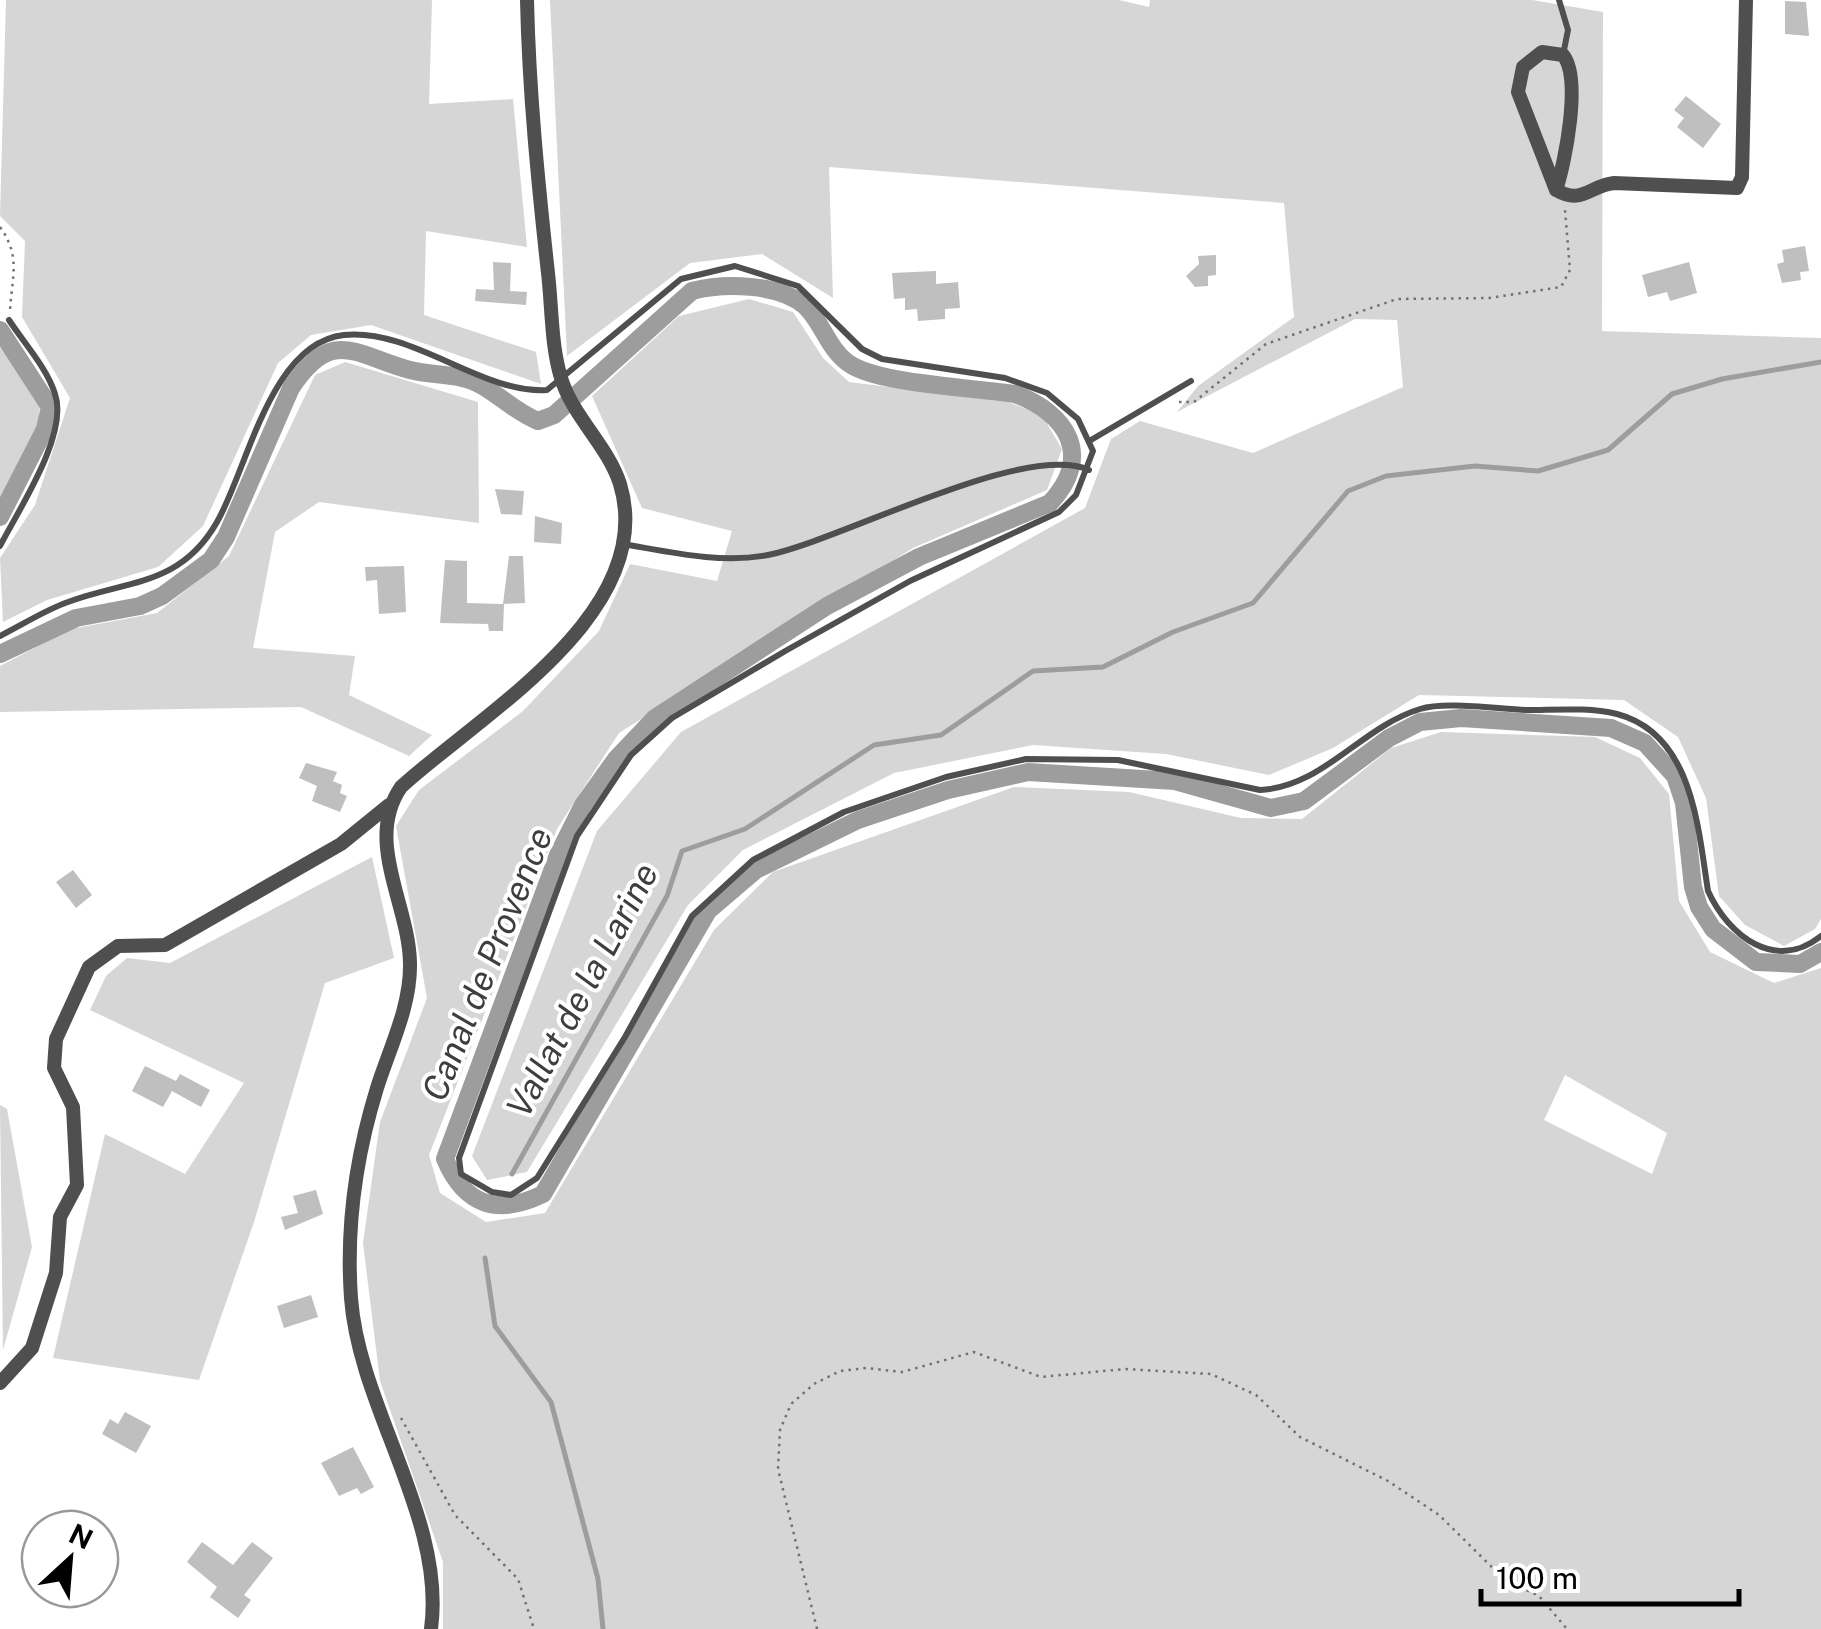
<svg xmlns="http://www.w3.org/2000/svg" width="1821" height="1629" font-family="'Public Sans',sans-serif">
	<rect width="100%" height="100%" fill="#fff"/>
	<g fill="#d6d6d6" fill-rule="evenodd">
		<polygon points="6,0 432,0 429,104 513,99 527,247 426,231 424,315 536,352 541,384 371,325 311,335 278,363 203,526 158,567 47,600 3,622 0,558 35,505 70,398 22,317 25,241 0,216"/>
		<polygon points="550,0 1119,0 1149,7 1150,0 1532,0 1603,12 1602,331 1821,338 1821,919 1815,929 1784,946 1745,925 1719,896 1706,798 1678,737 1624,700 1419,695 1333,748 1269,775 1166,754 1033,745 894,773 743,850 688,905 527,1172 487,1180 472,1156 597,831 681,732 1085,508 1111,439 1140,421 1253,453 1403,387 1397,320 1355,319 1177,412 1198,386 1294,317 1284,203 829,167 833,298 762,254 690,263 567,356"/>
		<path d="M 749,299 L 793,312 L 823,358 L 849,382 L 1008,402 L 1042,415 L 1062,449 L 1047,490 L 913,548 L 619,733 L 557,829 L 429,1155 L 440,1193 L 486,1222 L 545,1213 L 714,930 L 773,872 L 1014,787 L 1129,792 L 1241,818 L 1302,819 L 1391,748 L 1441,732 L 1595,737 L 1640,758 L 1669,794 L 1679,901 L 1710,952 L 1774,983 L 1821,968 L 1821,1629 L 443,1629 L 443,1562 L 380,1381 L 363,1243 L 380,1122 L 427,998 L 396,826 L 419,790 L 523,711 L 599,631 L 630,564 L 717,581 L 732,531 L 642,508 L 592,396 L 679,316 ZM 1565,1075 L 1667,1133 L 1652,1174 L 1544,1120 Z"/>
		<polygon points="0,347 40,398 39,428 0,498"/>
		<polygon points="345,362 478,402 479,523 319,502 275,532 253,648 355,656 349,695 432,735 409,756 301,707 0,712 0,666 71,629 157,613 229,556 315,375"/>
		<polygon points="372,857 394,958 325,983 254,1222 199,1380 53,1358 105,1134 185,1174 244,1083 90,1010 106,976 127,958 170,963"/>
		<polygon points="0,1105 7,1109 32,1247 3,1350"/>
	</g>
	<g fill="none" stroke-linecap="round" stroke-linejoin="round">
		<g stroke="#9d9d9d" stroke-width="5">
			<polyline points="512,1174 667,896 682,851 745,829 874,745 941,735 1033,671 1103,667 1173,632 1253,603 1348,491 1386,476 1475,466 1538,471 1608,450 1672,394 1722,379 1821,362"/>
			<polyline points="485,1258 495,1326 551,1402 598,1579 603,1629"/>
		</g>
		<g stroke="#9d9d9d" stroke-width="18">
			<polyline points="0,330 50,407 45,429 0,517"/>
			<path d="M 0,654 L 76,618 L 140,606 L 162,596 L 211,560 L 226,537 L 291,388 C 332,326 355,355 410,370 C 433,376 458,373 479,384 C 500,395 515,412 538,421 L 554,415 L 692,291 C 723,283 779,283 805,306 C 824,324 829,353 853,366 C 885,384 975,388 1015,394 C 1067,413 1094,456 1050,503 L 919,557 L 827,606 L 655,718 L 616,759 L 583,805 L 558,855 L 445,1159 C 465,1206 498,1216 543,1194 L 708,911 L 756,870 L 858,820 L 948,790 L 1028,772 L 1175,781 L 1271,808 L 1304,801 L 1389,738 L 1420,722 L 1461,718 L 1611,728 L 1645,743 L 1675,776 L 1684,803 L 1693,887 L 1699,907 L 1713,929 L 1756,962 L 1800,964 L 1821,952"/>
		</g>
	</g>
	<g fill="#bfbfbf">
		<polygon points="1785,1 1806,2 1809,36 1785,34"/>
		<polygon points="1686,96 1721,124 1703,148 1677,127 1684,118 1674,110"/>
		<polygon points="1805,246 1809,271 1800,272 1801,280 1782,283 1777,264 1784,262 1782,250"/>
		<polygon points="1216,255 1216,275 1208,276 1208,286 1195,287 1186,276 1199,264 1198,256"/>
		<polygon points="493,262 511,263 510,291 527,292 526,305 475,301 476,289 494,290"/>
		<polygon points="1689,262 1697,293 1670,301 1667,292 1648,297 1642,275"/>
		<polygon points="936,271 936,284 958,282 960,308 945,309 945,319 918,321 917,309 905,310 905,298 894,299 892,273"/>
		<polygon points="495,489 524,491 522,515 501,514"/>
		<polygon points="535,516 562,523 561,544 534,542"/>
		<polygon points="509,556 523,556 525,603 503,604"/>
		<polygon points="445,560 467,561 467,603 504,604 503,631 489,631 488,624 440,623"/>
		<polygon points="404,566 406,612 379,614 377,580 366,581 365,567"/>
		<polygon points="306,763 337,772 333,781 342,785 340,793 347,796 340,812 312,801 317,786 299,778"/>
		<polygon points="73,870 92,895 76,908 56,882"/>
		<polygon points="145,1066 176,1081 180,1074 210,1090 201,1107 172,1091 163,1107 132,1091"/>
		<polygon points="316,1190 323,1214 285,1230 281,1217 298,1213 293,1196"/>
		<polygon points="311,1295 318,1317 284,1328 277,1306"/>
		<polygon points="125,1412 151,1426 136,1453 102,1434 110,1419 118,1424"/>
		<polygon points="353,1447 374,1487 361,1494 357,1488 339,1496 321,1463"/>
		<polygon points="202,1542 233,1565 252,1542 273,1558 244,1595 251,1600 238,1618 210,1597 217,1587 187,1562"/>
	</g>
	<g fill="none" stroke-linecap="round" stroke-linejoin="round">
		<g stroke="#717171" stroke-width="2.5" stroke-dasharray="2.5 5" stroke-linecap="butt">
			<path d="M 0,227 C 21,256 12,277 10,310"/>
			<polyline points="1179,402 1194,402 1266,344 1397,299 1489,298 1561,287 1570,270 1565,210"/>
			<polyline points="401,1418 455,1515 518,1579 534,1629"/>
			<polyline points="817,1629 778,1469 780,1430 791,1404 814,1384 840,1371 866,1368 902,1372 974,1352 1041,1377 1125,1369 1211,1374 1256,1395 1300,1437 1388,1481 1439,1515 1505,1580 1539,1596 1567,1629"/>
		</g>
		<g stroke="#4f4f4f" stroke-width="6">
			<polyline points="1559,0 1568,30 1563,55"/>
			<polyline points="1091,440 1191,381"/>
			<path d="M 623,544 C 670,552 720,564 768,555 C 842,540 1024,441 1089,470"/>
			<path d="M 0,546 C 19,509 69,434 55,394 C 47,368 24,343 9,320"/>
			<path d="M 0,636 C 22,625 45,610 68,602 C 126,580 180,587 217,522 C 248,468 270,343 344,335 C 413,328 481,394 547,390 L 681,279 L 735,266 L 798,286 L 862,349 L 882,359 L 1005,378 L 1047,393 L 1078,419 L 1093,451 L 1076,495 L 1059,512 L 910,581 L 787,650 L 672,718 L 631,755 L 577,836 L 459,1158 L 461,1174 L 492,1192 L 511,1195 L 537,1178 L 625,1037 L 692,916 L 753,860 L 844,812 L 946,777 L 1026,759 L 1118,760 L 1260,790 C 1323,787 1361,727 1420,709 C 1445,701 1497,709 1526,710 C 1555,710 1588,707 1617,714 C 1693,734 1698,828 1708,891 C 1729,937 1776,972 1821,936"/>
		</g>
		<g stroke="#4f4f4f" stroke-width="14">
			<path d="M 1556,190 C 1565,163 1582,78 1563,55 L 1542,52 L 1523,67 L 1518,92 L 1556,190 C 1582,205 1589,186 1614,183 L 1737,188 L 1742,177 L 1746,0"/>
			<polyline points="0,1383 32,1348 56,1273 60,1217 77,1185 73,1107 54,1068 56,1039 89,967 118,946 165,945 341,844 389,805"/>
			<path d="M 431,1629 C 446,1519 359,1408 351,1298 C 346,1227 356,1156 377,1088 C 390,1047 411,1006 410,963 C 409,904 364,841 401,787 C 478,716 659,613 620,484 C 608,446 573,417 561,378 C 551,345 552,307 548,273 C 538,182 529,91 527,0"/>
		</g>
	</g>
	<g text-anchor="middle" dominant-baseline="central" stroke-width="8" stroke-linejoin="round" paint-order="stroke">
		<g font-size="35" font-style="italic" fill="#3e3e3e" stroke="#fff">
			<text transform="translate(487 964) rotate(-68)">Canal de Provence</text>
			<text transform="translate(582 990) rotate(-62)">Vallat de la Larine</text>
		</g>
	</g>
	<g transform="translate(70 1559) rotate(26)"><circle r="48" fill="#ffffff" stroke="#999999" stroke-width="2.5"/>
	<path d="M0-8L18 38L0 25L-18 38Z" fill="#000000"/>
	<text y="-15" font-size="28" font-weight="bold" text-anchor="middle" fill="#000000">N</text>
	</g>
	<path d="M1481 1589v15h258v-15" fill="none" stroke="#000000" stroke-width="5"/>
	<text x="1496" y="1589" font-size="30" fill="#000000" stroke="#ffffff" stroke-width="8" paint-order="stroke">100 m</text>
</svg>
